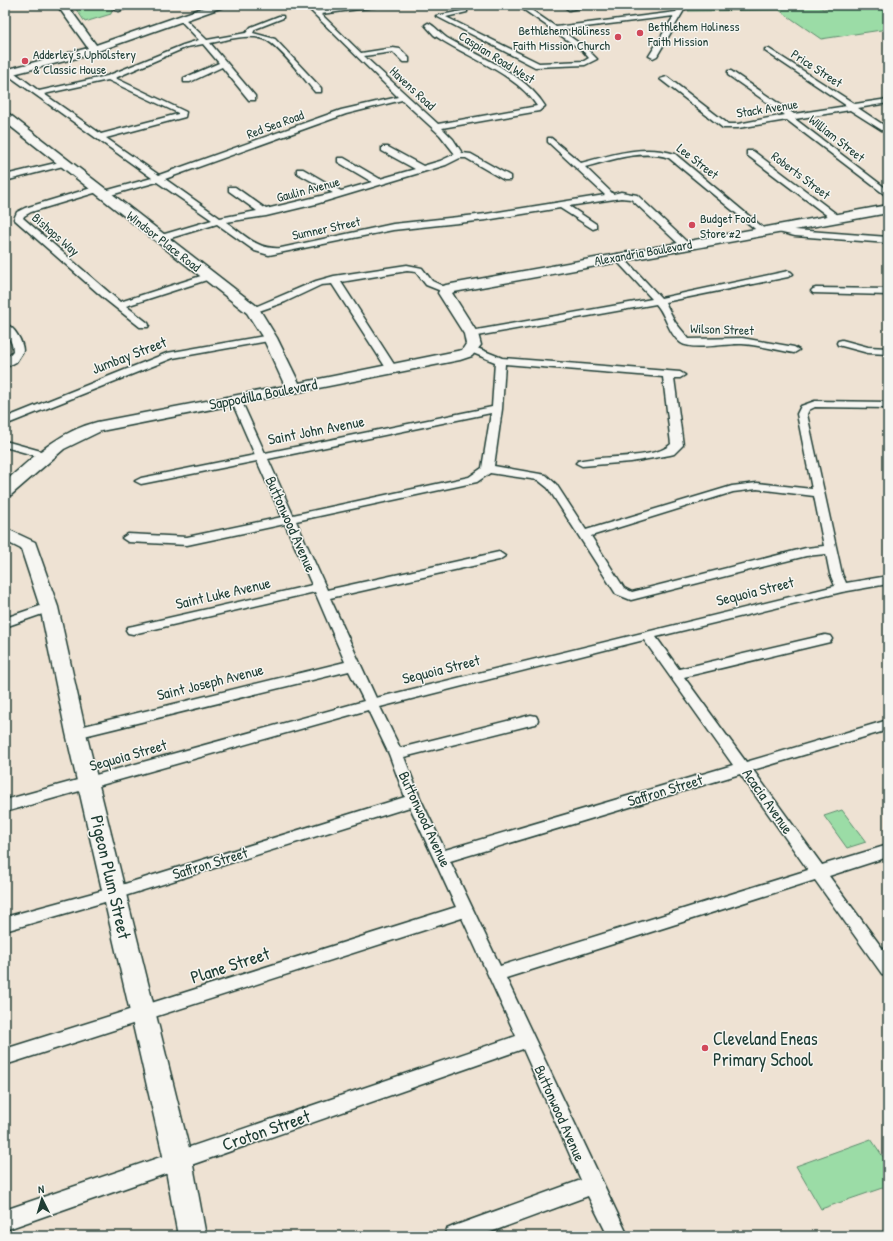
<svg xmlns="http://www.w3.org/2000/svg" width="893" height="1241" font-family="'Patrick Hand',sans-serif">
	<rect width="100%" height="100%" fill="#eee2d3"/>
	<filter id="ink" filterUnits="userSpaceOnUse"><feTurbulence type="fractalNoise" baseFrequency=".025" numOctaves="2"/><feDisplacementMap in="SourceGraphic" scale="8" xChannelSelector="R" yChannelSelector="G"/><feConvolveMatrix kernelMatrix="1 2 1 2 8 2 1 2 1" color-interpolation-filters="sRGB"/></filter>
	<g filter="url(#ink)">
		<g fill="#9bdca6" stroke="#5d8c6d">
			<polygon points="73,5 113,5 111,14 85,22"/>
			<polygon points="691,5 817,5 823,9 844,5 888,5 888,29 821,39 779,10 688,11"/>
			<polygon points="842,810 866,842 847,848 824,816"/>
			<polygon points="871,1139 888,1164 888,1186 821,1209 796,1166"/>
		</g>
		<g fill="none" stroke-linecap="round" stroke-linejoin="round">
			<defs>
				<g id="street">
					<polygon points="124,5 133,5 119,11 114,10"/>
					<path d="M 305,5 L 312,5 L 317,11 L 360,5 L 378,5 L 375,7 L 321,14 L 361,53 L 393,48 L 400,49 L 409,58 L 409,62 L 403,62 L 393,52 L 364,56 L 438,124 L 537,106 C 516,73 466,57 434,35 L 425,25 L 428,23 C 434,25 441,34 447,38 C 480,57 524,73 545,106 L 539,111 L 442,128 L 453,139 L 462,153 L 471,154 L 510,176 L 510,180 L 504,180 L 466,158 L 460,158 L 446,165 L 316,204 L 266,216 L 226,222 C 245,235 257,250 281,248 L 393,224 L 486,214 L 605,195 L 548,142 L 548,138 L 551,138 L 581,163 C 612,155 643,144 675,154 L 767,231 L 766,233 L 760,233 L 669,158 C 642,149 612,160 585,167 L 613,194 L 621,192 L 637,195 L 688,243 L 688,247 L 682,247 L 631,199 L 621,198 L 569,206 L 596,224 L 596,228 L 593,229 L 560,208 L 486,220 L 393,230 L 269,255 L 255,251 L 217,224 L 161,241 L 158,240 L 158,236 L 212,220 L 157,182 L 107,196 L 101,196 L 101,192 L 152,178 L 5,73 L 5,70 L 11,70 L 39,91 L 107,76 L 183,45 L 199,40 L 180,20 L 180,18 L 184,18 L 207,40 L 246,33 L 251,27 L 279,16 L 283,16 L 283,18 L 255,29 L 253,33 L 275,39 L 321,88 L 321,92 L 315,92 C 305,80 277,43 264,39 C 247,33 227,40 210,43 L 255,96 L 255,100 L 249,100 L 222,67 L 190,82 L 184,82 L 184,78 L 219,63 L 203,44 L 187,47 L 115,78 L 186,112 L 185,117 L 106,138 L 159,175 L 341,110 L 398,97 ZM 108,80 L 178,113 L 178,114 L 101,134 L 44,94 ZM 402,100 L 440,135 L 455,154 L 440,161 L 423,166 L 388,147 L 382,147 L 382,151 L 415,169 L 380,179 L 344,158 L 338,158 L 338,162 L 372,182 L 341,191 L 303,169 L 297,169 L 297,173 L 333,193 L 266,209 L 235,187 L 229,187 L 229,191 L 257,211 L 220,218 L 165,179 L 346,114 Z"/>
					<polygon points="517,5 524,5 556,27 676,12 681,5 687,5 657,56 653,58 649,56 674,16 561,30 587,49 597,59 585,65 535,67 436,16 467,10 467,12 446,17 539,63 584,61 589,58 583,51"/>
					<polygon points="576,5 593,5 569,10 566,8"/>
					<polygon points="765,49 769,49 855,104 888,99 888,103 858,108 888,128 888,134 850,110 795,119 888,190 888,197 787,120 738,128 723,128 660,79 667,77 728,124 738,124 785,115 728,75 728,71 731,71 794,114 847,106 765,51"/>
					<polygon points="747,151 753,151 839,216 839,220 833,220 747,155"/>
					<polygon points="64,161 67,161 67,165 5,181 5,175"/>
					<polygon points="98,186 102,189 101,191 31,212 24,216 23,218 120,302 207,274 213,274 213,278 126,306 148,323 149,325 148,327 140,327 106,300 14,219 17,212 25,208"/>
					<polygon points="777,226 795,230 888,237 888,243 795,236 774,231 773,229"/>
					<path d="M 618,254 L 621,255 L 661,298 L 788,271 L 791,272 L 793,274 L 788,277 L 665,302 L 675,322 L 689,339 L 742,338 L 794,347 L 799,350 L 794,353 C 777,350 759,345 742,344 C 727,343 693,351 681,343 C 668,333 666,315 656,304 L 471,337 L 466,334 L 471,331 L 652,299 L 615,259 L 615,255 Z"/>
					<polygon points="407,265 422,268 432,281 451,290 446,293 426,285 416,272 407,271 341,282 397,369 396,371 388,371 332,284 321,285 285,302 256,312 253,313 248,310 316,281 334,276"/>
					<polygon points="816,288 888,289 888,295 813,293 811,291 813,289"/>
					<path d="M 5,324 C 14,326 23,342 23,351 L 16,362 L 5,368 L 5,360 L 13,351 C 13,340 5,336 5,324 Z"/>
					<polygon points="270,335 274,336 275,338 274,340 173,358 5,425 5,418 167,353"/>
					<polygon points="842,340 868,347 888,348 888,354 868,353 838,345 837,343 838,341"/>
					<path d="M 472,346 L 502,358 L 680,372 L 685,375 L 680,378 L 674,378 L 683,445 L 674,454 L 670,455 L 631,462 L 582,466 L 576,463 L 578,461 C 600,455 656,460 671,444 L 663,377 L 505,364 L 502,409 L 494,466 L 546,475 L 556,484 L 586,530 L 732,486 L 757,483 L 812,489 L 797,414 L 801,406 L 815,401 L 888,402 L 888,408 L 815,407 L 809,410 L 807,414 L 842,574 L 846,583 L 888,576 L 888,584 L 842,592 L 656,637 L 679,669 L 825,635 L 830,636 L 832,639 L 830,642 L 684,677 L 746,762 L 888,720 L 888,730 L 753,770 L 822,865 L 888,845 L 888,857 L 829,876 L 888,956 L 888,976 L 882,974 L 815,880 L 506,978 L 628,1236 L 608,1236 L 588,1196 L 480,1236 L 444,1236 L 447,1229 L 454,1226 L 581,1180 L 523,1049 L 5,1230 L 5,1210 L 516,1036 L 462,918 L 5,1065 L 5,1049 L 456,907 L 410,807 L 115,899 L 5,931 L 5,917 L 115,887 L 405,797 L 389,754 L 368,710 L 5,812 L 5,800 L 364,701 L 349,671 L 76,738 L 71,737 L 69,733 L 71,729 L 76,728 L 345,662 L 315,592 L 133,634 L 128,633 L 126,630 L 128,627 L 133,626 L 312,585 L 285,524 L 187,545 L 128,542 L 122,538 L 128,534 L 187,537 L 282,517 L 257,461 L 141,484 L 135,481 L 141,478 L 255,455 L 231,400 L 236,397 L 241,400 L 265,453 L 492,407 L 495,362 L 468,351 L 467,349 ZM 491,413 L 482,468 L 469,477 L 293,515 L 268,459 ZM 490,473 L 538,480 L 548,488 L 616,594 L 631,600 L 806,556 L 826,554 L 830,574 L 835,586 L 376,698 L 330,598 L 499,560 L 505,556 L 499,552 L 327,590 L 296,521 L 477,482 ZM 757,489 L 814,496 L 824,546 L 806,548 L 632,592 L 624,588 L 591,536 L 733,492 ZM 644,640 L 733,765 L 445,850 L 421,800 L 404,757 L 531,725 L 536,724 L 538,720 L 536,716 L 531,715 L 400,748 L 380,707 ZM 740,774 L 808,870 L 500,966 L 450,861 Z"/>
					<polygon points="5,441 48,453 50,455 44,458 5,447"/>
					<polygon points="49,603 54,604 55,607 54,610 5,627 5,618"/>
				</g>
				<g id="secondary">
					<polygon points="57,5 67,5 96,45 211,5 225,5 223,7 81,57 5,76 5,70 88,48"/>
					<path d="M 5,113 L 9,114 L 258,307 L 277,338 L 299,383 L 462,350 L 466,344 L 464,334 L 438,293 L 441,287 L 446,285 L 888,205 L 888,213 L 454,292 L 452,293 L 478,334 L 481,345 L 472,356 L 460,360 L 101,431 L 64,449 L 11,495 L 5,496 L 5,482 C 33,457 60,431 97,422 L 285,386 L 263,338 L 247,313 L 5,122 Z"/>
					<polygon points="5,528 35,542 58,607 86,733 192,1160 206,1236 178,1236 164,1160 66,733 40,607 21,549 5,541"/>
				</g>
			</defs>
			<use href="#street" stroke="#1f3d34" stroke-width="3"/>
			<use href="#secondary" stroke="#1f3d34" stroke-width="3"/>
			<use href="#street" fill="#f6f6f2" fill-rule="evenodd"/>
			<use href="#secondary" fill="#f6f6f2" fill-rule="evenodd"/>
		</g>
	</g>
	<g fill="#d1495b" stroke="#f6f6f2" stroke-width="1.5">
		<circle cx="640" cy="33" r="4"/>
		<circle cx="618" cy="37" r="4"/>
		<circle cx="25" cy="61" r="4"/>
		<circle cx="692" cy="225" r="4"/>
		<circle cx="705" cy="1048" r="4"/>
	</g>
	<g text-anchor="middle" dominant-baseline="central" stroke-width="3" stroke-linejoin="round" paint-order="stroke">
		<g font-size="13" fill="#1f3d34" stroke="#f6f6f2" text-anchor="start">
			<text x="648" y="26">Bethlehem Holiness<tspan x="648" dy="15">Faith Mission</tspan></text>
			<text x="610" y="30" text-anchor="end">Bethlehem Holiness<tspan x="610" dy="15">Faith Mission Church</tspan></text>
			<text x="33" y="54">Adderley's Upholstery<tspan x="33" dy="15">&amp; Classic House</tspan></text>
			<text x="700" y="218">Budget Food<tspan x="700" dy="15">Store #2</tspan></text>
		</g>
		<g font-size="13" fill="#1f3d34" stroke="#f6f6f2">
			<text transform="translate(497 57) rotate(32)">Caspian Road West</text>
			<text transform="translate(817 68) rotate(33)">Price Street</text>
			<text transform="translate(413 88) rotate(43)">Havens Road</text>
			<text transform="translate(767 108) rotate(-9)">Stack Avenue</text>
			<text transform="translate(275 124) rotate(-20)">Red Sea Road</text>
			<text transform="translate(837 138) rotate(38)">William Street</text>
			<text transform="translate(698 161) rotate(38)">Lee Street</text>
			<text transform="translate(801 175) rotate(37)">Roberts Street</text>
			<text transform="translate(308 189) rotate(-15)">Gaulin Avenue</text>
			<text transform="translate(326 228) rotate(-12)">Sumner Street</text>
			<text transform="translate(56 234) rotate(41)">Bishops Way</text>
			<text transform="translate(164 241) rotate(38)">Windsor Place Road</text>
			<text transform="translate(643 252) rotate(-10)">Alexandria Boulevard</text>
			<text transform="translate(722 329) rotate(2)">Wilson Street</text>
		</g>
		<g font-size="15" fill="#1f3d34" stroke="#f6f6f2">
			<text transform="translate(129 355) rotate(-21)">Jumbay Street</text>
			<text transform="translate(263 394) rotate(-11)">Sappodilla Boulevard</text>
			<text transform="translate(316 430) rotate(-11)">Saint John Avenue</text>
			<text transform="translate(291 524) rotate(66)">Buttonwood Avenue</text>
			<text transform="translate(755 591) rotate(-14)">Sequoia Street</text>
			<text transform="translate(223 593) rotate(-13)">Saint Luke Avenue</text>
			<text transform="translate(441 669) rotate(-14)">Sequoia Street</text>
			<text transform="translate(210 682) rotate(-14)">Saint Joseph Avenue</text>
			<text transform="translate(128 755) rotate(-16)">Sequoia Street</text>
			<text transform="translate(665 790) rotate(-17)">Saffron Street</text>
			<text transform="translate(768 801) rotate(55)">Acacia Avenue</text>
			<text transform="translate(425 819) rotate(65)">Buttonwood Avenue</text>
			<text transform="translate(210 863) rotate(-17)">Saffron Street</text>
			<text transform="translate(560 1113) rotate(66)">Buttonwood Avenue</text>
		</g>
		<g font-size="18" fill="#1f3d34" stroke="#f6f6f2">
			<text transform="translate(111 877) rotate(77)">Pigeon Plum Street</text>
			<text transform="translate(230 965) rotate(-18)">Plane Street</text>
			<text transform="translate(266 1130) rotate(-19)">Croton Street</text>
		</g>
		<g font-size="18" fill="#1f3d34" stroke="#f6f6f2" text-anchor="start">
			<text x="713" y="1038">Cleveland Eneas<tspan x="713" dy="21">Primary School</tspan></text>
		</g>
	</g>
	<rect width="893" height="1241" fill="none" stroke="#f6f6f2" stroke-width="20"/>
	<rect x="10" y="10" width="873" height="1221" fill="none" stroke="#1f3d34" stroke-width="1.5" filter="url(#ink)"/>
	<g transform="translate(42 1199) rotate(355)" stroke="#f6f6f2" stroke-width="3" paint-order="stroke">
	<path d="M0-3L7 15L0 10L-7 15Z" fill="#1f3d34"/>
	<text y="-6" font-size="11" font-weight="bold" text-anchor="middle" fill="#1f3d34">N</text>
	</g>
</svg>
